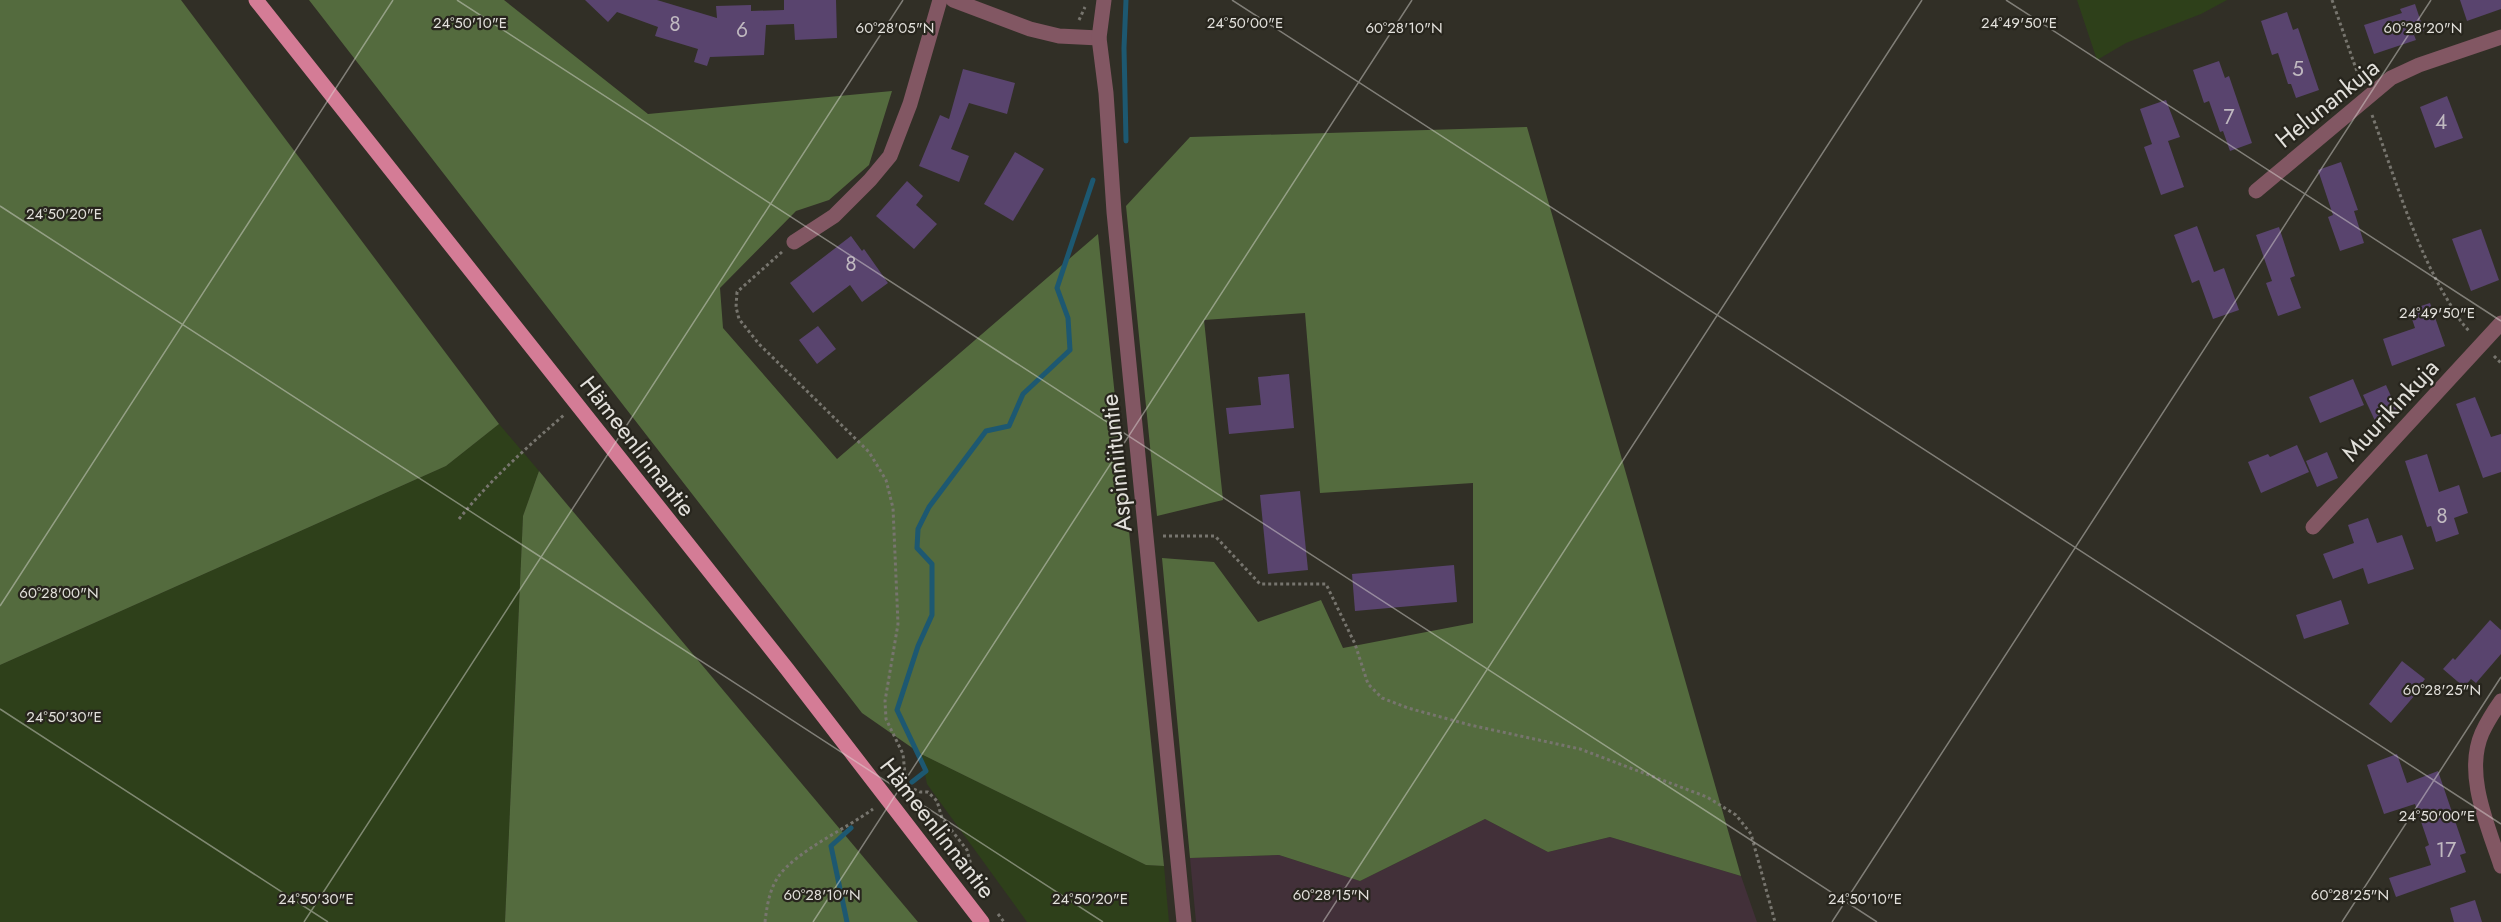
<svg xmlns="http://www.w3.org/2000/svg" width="2501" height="922" font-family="Jost,sans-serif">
	<rect width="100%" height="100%" fill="#312f26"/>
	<polygon fill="#423039" points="1485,819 1548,852 1610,837 1741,876 1757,922 1196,922 1190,858 1279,855 1360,881"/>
	<g fill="#2e401a">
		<polygon points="2077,0 2227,0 2201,14 2126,43 2097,60"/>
		<polygon points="499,424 539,471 523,516 505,922 0,922 0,665 446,466"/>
		<polygon points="921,754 1146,865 1164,866 1169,922 1027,922 927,784"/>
	</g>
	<g fill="#546b3e">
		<polygon points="0,0 181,0 499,424 446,466 0,665"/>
		<polygon points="309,0 504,0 648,114 892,91 869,165 829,200 796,211 720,288 723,328 837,459 1098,234 1164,866 1146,865 921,754 862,713"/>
		<polygon points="1527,127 1741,876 1610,837 1548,852 1485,819 1360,881 1279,855 1190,858 1162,558 1214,562 1258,622 1321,600 1343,648 1473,623 1473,483 1320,493 1305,313 1204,320 1223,500 1157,516 1126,206 1190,137"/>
		<polygon points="539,471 918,922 505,922 523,516"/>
	</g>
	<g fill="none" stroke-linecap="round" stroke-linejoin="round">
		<g stroke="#1d5871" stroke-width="5">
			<polyline points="1126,0 1124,48 1126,141"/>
			<polyline points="912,782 926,771 897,710 918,646 932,615 932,564 917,548 918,529 929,507 986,431 1009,426 1023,394 1070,350 1068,318 1057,288 1093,180"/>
			<polyline points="847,922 831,846 851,828"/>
		</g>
	</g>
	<g fill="#59446e">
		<polygon points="585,0 657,0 717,18 716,6 751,5 751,11 784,10 784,0 836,0 837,38 795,40 794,24 766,25 764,55 710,57 707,66 694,62 698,49 655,36 658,27 617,12 608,22"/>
		<polygon points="2460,0 2501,0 2501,9 2467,21"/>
		<polygon points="2415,4 2424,31 2414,35 2416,40 2374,54 2364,25 2402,13 2400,9"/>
		<polygon points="2287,12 2293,30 2298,28 2319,90 2296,98 2291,84 2288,84 2278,53 2272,55 2261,21"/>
		<polygon points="2219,61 2225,78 2229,76 2252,143 2230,151 2223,131 2220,132 2209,101 2204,103 2193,70"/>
		<polygon points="963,69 1015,83 1007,114 969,103 951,149 969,156 959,182 919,166 940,115 949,119"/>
		<polygon points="2447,96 2463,138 2435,148 2420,107"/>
		<polygon points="2166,100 2180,137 2168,141 2184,187 2161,195 2144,147 2152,144 2140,109"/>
		<polygon points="1015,152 1044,169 1013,221 984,204"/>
		<polygon points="2341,162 2358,210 2354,211 2364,243 2340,251 2328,217 2333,215 2318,170"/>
		<polygon points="907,181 923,196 916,205 937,224 914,249 876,216"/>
		<polygon points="2197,226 2214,272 2224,268 2239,310 2213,319 2199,280 2192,283 2174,235"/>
		<polygon points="2279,227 2295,276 2290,278 2301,308 2278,316 2266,283 2272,281 2256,235"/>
		<polygon points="2481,229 2499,280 2471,291 2452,239"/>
		<polygon points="851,236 862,251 864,249 888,283 862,302 850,285 813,313 790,283"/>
		<polygon points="2430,303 2445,346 2392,366 2383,339 2415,328 2409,310"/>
		<polygon points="818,326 836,349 817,364 799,340"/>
		<polygon points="1289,374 1294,428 1229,434 1226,408 1261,405 1258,377"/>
		<polygon points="2353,379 2364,405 2320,423 2309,397"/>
		<polygon points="2386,385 2398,412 2376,423 2363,395"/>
		<polygon points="2475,397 2491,437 2501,434 2501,472 2483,478 2456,404"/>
		<polygon points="2297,445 2309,472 2261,493 2248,462 2268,454 2270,457"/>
		<polygon points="2327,452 2338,478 2317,487 2306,461"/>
		<polygon points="2427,454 2439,492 2459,485 2468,513 2454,518 2459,534 2436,542 2431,526 2427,527 2405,461"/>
		<polygon points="1300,491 1308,570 1268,574 1260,495"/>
		<polygon points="2368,518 2377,543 2402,535 2414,569 2368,584 2363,568 2333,579 2323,554 2354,543 2348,525"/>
		<polygon points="1454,565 1457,602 1355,611 1352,574"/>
		<polygon points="2341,600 2349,624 2304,639 2296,615"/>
		<polygon points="2490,620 2501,630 2501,654 2476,683 2471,679 2464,687 2443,669 2453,658 2455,660"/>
		<polygon points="2402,661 2425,679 2419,687 2421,688 2391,723 2369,704"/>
		<polygon points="2397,754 2407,783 2438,771 2466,853 2460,855 2466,872 2396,897 2389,878 2431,865 2425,847 2429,845 2415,804 2384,814 2367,765"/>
		<polygon points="2475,900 2482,922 2454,922 2450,908"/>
	</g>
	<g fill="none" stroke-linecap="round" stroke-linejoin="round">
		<g stroke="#77756e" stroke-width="3" stroke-dasharray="3 3" stroke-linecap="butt">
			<polyline points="2332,0 2361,83"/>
			<polyline points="1079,20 1085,7"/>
			<path d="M 2372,115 C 2394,175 2412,238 2444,294 C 2452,307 2459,321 2470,332"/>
			<polyline points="782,252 737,292 736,307 739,319 759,344 869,452 886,480 893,508 898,624 885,701 886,719 903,754 905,774 903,784 899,789"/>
			<polyline points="2494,356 2501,363"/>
			<path d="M 459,519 C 490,480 526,448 564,415"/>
			<polyline points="1163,536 1215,536 1260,584 1326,584 1355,644 1368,684 1382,698 1408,708 1470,725 1580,749 1707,797 1736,815 1751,834 1775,922"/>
			<polyline points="903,784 920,792 928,792 937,801 942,818 967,850 977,887"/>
			<polyline points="998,914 1004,922"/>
			<path d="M 765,922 C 767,906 769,891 778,877 C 796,851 846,829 873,809"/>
		</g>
		<g stroke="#825763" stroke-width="15">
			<polyline points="953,0 1030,29 1059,36 1099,38"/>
			<polyline points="1104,0 1099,38 1106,93 1114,212 1184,922"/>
			<polyline points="2256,191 2391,78 2419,65 2501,37"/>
			<polyline points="794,242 834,216 870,180 890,156 910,104 940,0"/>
			<polyline points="2313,527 2501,323"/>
			<path d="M 2501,701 C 2494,711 2487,722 2482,733 C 2464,774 2488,826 2501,866"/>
		</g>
		<polyline stroke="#d47c96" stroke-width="15" points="256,0 787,669 982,922"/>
	</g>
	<path fill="none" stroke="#e2e0db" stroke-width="1.5" stroke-opacity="0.45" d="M 457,0 L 1877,922M 1232,0 L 2501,824M 2006,0 L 2501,321M 0,206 L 1103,922M 0,606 L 393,0M 0,709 L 328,922M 304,922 L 903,0M 813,922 L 1412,0M 1323,922 L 1922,0M 1832,922 L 2431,0M 2342,922 L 2501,677"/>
	<g text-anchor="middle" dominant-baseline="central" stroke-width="4.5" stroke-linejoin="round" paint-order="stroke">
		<g font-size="21" fill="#c0b9c0">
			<text x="675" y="24">8</text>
			<text x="742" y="30">6</text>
			<text x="2298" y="69">5</text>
			<text x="2229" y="117">7</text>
			<text x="2441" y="122">4</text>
			<text x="851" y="264">8</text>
			<text x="2442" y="516">8</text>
			<text x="2446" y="850">17</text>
		</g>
		<g font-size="24" fill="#e2e0db" stroke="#27251d">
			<text transform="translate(2327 103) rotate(-39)">Helunankuja</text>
			<text transform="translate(2390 410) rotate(-47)">Muurikinkuja</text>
			<text transform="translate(638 446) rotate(52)">Hämeenlinnantie</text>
			<text transform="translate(1116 463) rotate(-96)">Aspinniituntie</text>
			<text transform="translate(938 828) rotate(52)">Hämeenlinnantie</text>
		</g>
	</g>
	<g font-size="15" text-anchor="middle" fill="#e2e0db" stroke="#27251d" stroke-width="4.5" stroke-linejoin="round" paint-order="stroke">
		<text x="470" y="28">24°50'10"E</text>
		<text x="1245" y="28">24°50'00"E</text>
		<text x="2019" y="28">24°49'50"E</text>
		<text x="1404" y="33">60°28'10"N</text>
		<text x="2423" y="33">60°28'20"N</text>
		<text x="895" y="33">60°28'05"N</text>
		<text x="64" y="219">24°50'20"E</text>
		<text x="2437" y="318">24°49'50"E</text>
		<text x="59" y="598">60°28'00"N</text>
		<text x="2442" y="695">60°28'25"N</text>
		<text x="64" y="722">24°50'30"E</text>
		<text x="2437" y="821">24°50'00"E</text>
		<text x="822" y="900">60°28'10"N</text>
		<text x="1331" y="900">60°28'15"N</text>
		<text x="2350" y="900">60°28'25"N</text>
		<text x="316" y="904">24°50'30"E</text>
		<text x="1090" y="904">24°50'20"E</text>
		<text x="1865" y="904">24°50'10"E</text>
	</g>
</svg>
